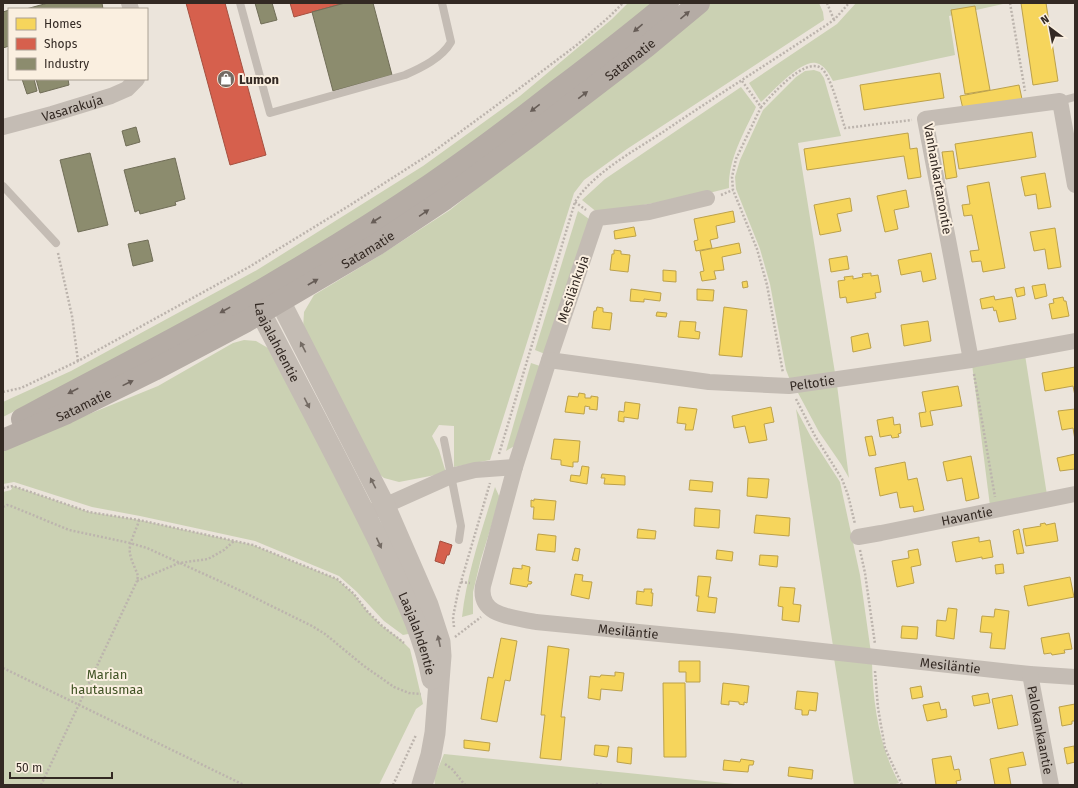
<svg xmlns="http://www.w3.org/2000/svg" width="1078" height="788" font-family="'Fira Sans',sans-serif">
	<rect width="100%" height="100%" fill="#ebe4db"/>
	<g fill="#cbd1b3">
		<polygon points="628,3 655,3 527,105 357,225 166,333 3,417 3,402 71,371 257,270 423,166 520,96 612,19"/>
		<polygon points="709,3 819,3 823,12 824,20 627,149 584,180 574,193 490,460 454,467 454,426 439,425 432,436 439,450 446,473 399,482 384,478 374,470 303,329 304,312 314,295 379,256 450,210"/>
		<path d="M 856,3 L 1003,3 L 1003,4 L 949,16 L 955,55 L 833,81 C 829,74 825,65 816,63 C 800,60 773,92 761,102 L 749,83 L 837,24 Z"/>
		<polygon points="814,70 820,72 824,78 841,136 798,143 835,373 790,380 786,370 770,284 760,249 736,189 735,177 740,160 763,110 796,77 805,71"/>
		<path d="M 741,87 L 756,107 C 744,133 728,159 729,188 L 705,194 L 598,213 L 582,200 L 605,179 Z"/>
		<polygon points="578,211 589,219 545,354 535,350"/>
		<polygon points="244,340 256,341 268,348 355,512 413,633 403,635 384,621 357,592 339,576 255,541 140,516 92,507 14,482 3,484 3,449 158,386 233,343"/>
		<polygon points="1025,355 1047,495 990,506 972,364"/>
		<polygon points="531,363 540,366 516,445 506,451"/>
		<polygon points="837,385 849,478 841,464 819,432 797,391"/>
		<polygon points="796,409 811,437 840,482 860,575 871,653 833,646"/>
		<polygon points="13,486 89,512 139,520 253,545 337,579 354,594 367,611 381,625 401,640 410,649 423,704 416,709 379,785 3,785 3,492 11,490"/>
		<path d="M 495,487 L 500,498 L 481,559 L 473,592 L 473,614 L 462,617 C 467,573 482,530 495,487 Z"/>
		<path d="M 834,658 L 872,663 C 873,704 879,746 899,783 L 892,785 L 854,785 Z"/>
		<polygon points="444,754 744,785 435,785 434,778"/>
	</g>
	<g fill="#f6d55c" stroke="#bca14b">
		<polygon points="1021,3 1046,3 1058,81 1033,85"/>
		<polygon points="975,6 990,90 965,94 951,10"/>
		<polygon points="940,73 944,98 864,110 860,85"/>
		<polygon points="1019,85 1022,99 963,109 960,96"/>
		<polygon points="1032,132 1036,157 959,169 955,144"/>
		<polygon points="908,133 910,149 917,148 921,177 908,179 904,156 807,170 804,149"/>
		<polygon points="953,151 957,177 946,179 942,152"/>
		<polygon points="1045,173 1051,207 1038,209 1036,194 1025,196 1021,177"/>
		<polygon points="989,182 1005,268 983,272 981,261 972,262 970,251 979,250 972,215 964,216 962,205 970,204 967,186"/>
		<polygon points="906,190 909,207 894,210 898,229 885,232 877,196"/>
		<polygon points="850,198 852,211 837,214 841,231 820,235 814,205"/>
		<polygon points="733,211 735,222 716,226 718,238 710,240 712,248 696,251 694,241 698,240 694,219"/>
		<polygon points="634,227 636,236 615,239 614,231"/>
		<polygon points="1055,228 1061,267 1048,269 1045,249 1034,251 1030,232"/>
		<polygon points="739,243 741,253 722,257 724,270 714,271 716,279 702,281 700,272 704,271 700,251"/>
		<polygon points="614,250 621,251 621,254 630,255 628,272 610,270 612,254 614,254"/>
		<polygon points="931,253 936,279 923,282 921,271 901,275 898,260"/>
		<polygon points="847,256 849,269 831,272 829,259"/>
		<polygon points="663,270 676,271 676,282 663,281"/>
		<polygon points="871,273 871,276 878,275 881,292 875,293 876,298 847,303 846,297 840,298 838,281 845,280 844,277 853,276 853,279 863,277 862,274"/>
		<polygon points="747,281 748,287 743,288 742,282"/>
		<polygon points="1045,284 1047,296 1035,299 1032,286"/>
		<polygon points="1024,287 1025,295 1017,297 1015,289"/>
		<polygon points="631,289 661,293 660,301 644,299 644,302 630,301"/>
		<polygon points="697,289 714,290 713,301 697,300"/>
		<polygon points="994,296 995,300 1012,297 1016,319 999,322 996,310 994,311 993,307 982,309 980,299"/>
		<polygon points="1063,297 1064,301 1066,301 1069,316 1052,319 1049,304 1054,303 1053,299"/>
		<polygon points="597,307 603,308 603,312 612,313 610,330 592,328 594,311 596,311"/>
		<polygon points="724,307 747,310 742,357 719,355"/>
		<polygon points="657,312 667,313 666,317 656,316"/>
		<polygon points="680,321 696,322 695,331 700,332 699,339 678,337"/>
		<polygon points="928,321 931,341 904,346 901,325"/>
		<polygon points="868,333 871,348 853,352 851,337"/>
		<polygon points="1075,367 1075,396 1073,386 1045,391 1042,373"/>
		<polygon points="958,386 962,406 930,411 933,425 921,427 919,413 926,412 922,392"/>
		<polygon points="579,393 585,394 585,398 591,398 591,396 598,397 597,410 589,409 590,407 585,406 584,414 565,412 568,396 578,397"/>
		<polygon points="625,402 640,404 638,419 624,417 624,422 618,421 619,411 624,412"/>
		<polygon points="679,407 697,409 693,430 685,430 686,424 677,423"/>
		<polygon points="771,407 774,422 764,424 767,440 749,443 745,426 734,428 732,416"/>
		<polygon points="1075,409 1075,440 1073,428 1062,430 1058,411"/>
		<polygon points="893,417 894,425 900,424 901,433 898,434 899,437 892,438 891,435 880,437 877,420"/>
		<polygon points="872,436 876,455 869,456 865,437"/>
		<polygon points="554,439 580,441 578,462 573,462 573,467 561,465 561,460 551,459"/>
		<polygon points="1075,454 1075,469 1060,471 1057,458"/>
		<polygon points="971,456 979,498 966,501 962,478 947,481 943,462"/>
		<polygon points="905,462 908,480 917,478 924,510 914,512 913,506 900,508 897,492 880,496 875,468"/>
		<polygon points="582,466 589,467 587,484 570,481 571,475 580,476"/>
		<polygon points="602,474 625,476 625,485 604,484 605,478 601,478"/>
		<polygon points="748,478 769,479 767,498 747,496"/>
		<polygon points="690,480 713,482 712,492 689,490"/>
		<polygon points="534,499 556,501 554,520 533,519 534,507 531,507 531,500 534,501"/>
		<polygon points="695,508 720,510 719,528 694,526"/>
		<polygon points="756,515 790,518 789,536 754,533"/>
		<polygon points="1045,523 1046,525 1055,523 1058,541 1026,546 1023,529 1041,526 1040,524"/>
		<polygon points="638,529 656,531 655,539 637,538"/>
		<polygon points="1019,529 1024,553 1017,554 1013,531"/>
		<polygon points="538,534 556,536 555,552 536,550"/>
		<polygon points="979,537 979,542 990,540 993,557 982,559 982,557 956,562 952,542"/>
		<polygon points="575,548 580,549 578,561 572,560"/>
		<polygon points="918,549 921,565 911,567 914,583 897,587 892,561 909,558 908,551"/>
		<polygon points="717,550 733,552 732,561 716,559"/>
		<polygon points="760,555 778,556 777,567 759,565"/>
		<polygon points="1003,564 1004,573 996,574 995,565"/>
		<polygon points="522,565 530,567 528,581 532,582 531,584 528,584 527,587 510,584 513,568 522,569"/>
		<polygon points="575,574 583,575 582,581 592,582 589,599 571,595"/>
		<polygon points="698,576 711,577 708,597 717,598 715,613 697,611 699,596 696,596"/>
		<polygon points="1070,577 1074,597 1028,606 1024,586"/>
		<polygon points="780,587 795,588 793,604 801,605 799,622 782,620 783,607 778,606"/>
		<polygon points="644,589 652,589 651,593 653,593 652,606 636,604 637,591 644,592"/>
		<polygon points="948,608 957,609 954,639 936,636 937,620 946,621"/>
		<polygon points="995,609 1009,611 1005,649 990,648 992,633 980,632 982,616 994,617"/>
		<polygon points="902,626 918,627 917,639 901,638"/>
		<polygon points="1069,633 1072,649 1064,650 1065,653 1052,655 1051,653 1044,654 1041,638"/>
		<polygon points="501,638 517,641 510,681 505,680 497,722 481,719 488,677 493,678"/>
		<polygon points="548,646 569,649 561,717 565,717 561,760 540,758 545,715 541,715"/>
		<polygon points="679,661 700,661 700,682 686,682 686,672 679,672"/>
		<polygon points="615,672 624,673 622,691 601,689 600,700 588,698 590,676 600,677 601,675 615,676"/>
		<polygon points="663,683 685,683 686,757 664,757"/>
		<polygon points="723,683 749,686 747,703 744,702 744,705 739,704 739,702 729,701 729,705 721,704"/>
		<polygon points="921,686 923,697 912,699 910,688"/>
		<polygon points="797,691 818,693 816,711 809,710 808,715 802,715 802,710 795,709"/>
		<polygon points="988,693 990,703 974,706 972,696"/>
		<polygon points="1012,695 1018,725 998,729 992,699"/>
		<polygon points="939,702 941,710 946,709 947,717 927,721 923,705"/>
		<polygon points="1075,704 1075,721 1072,721 1072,724 1062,726 1059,707"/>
		<polygon points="464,740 490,743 489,751 464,748"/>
		<polygon points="595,745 609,746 607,757 594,755"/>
		<polygon points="1074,746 1075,762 1067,764 1064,748"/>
		<polygon points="618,747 632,748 631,764 617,762"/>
		<polygon points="1023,752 1026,765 1008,768 1011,785 995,785 990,759"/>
		<polygon points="951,756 954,770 959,769 961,780 956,781 957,785 936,785 932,759"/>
		<polygon points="741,759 754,761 753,765 749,765 748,772 723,770 724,760 740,762"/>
		<polygon points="789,767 813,770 812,779 788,776"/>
	</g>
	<g fill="#d6604d" stroke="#a55040">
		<polygon points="186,3 225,3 266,155 230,165"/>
		<polygon points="290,3 345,3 294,17"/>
		<polygon points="440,541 452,545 449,555 447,555 444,564 435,561"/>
	</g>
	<g fill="#8c8c6e" stroke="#716e58">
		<polygon points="48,3 102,3 103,9 26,9"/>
		<polygon points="255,3 272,3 277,20 261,24"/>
		<polygon points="345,3 373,3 392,75 333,91 312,12"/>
		<polygon points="9,10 9,46 3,48 3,12"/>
		<polygon points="22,79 34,79 37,91 27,94"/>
		<polygon points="36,79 68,79 69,85 40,93"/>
		<polygon points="136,127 140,142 126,146 122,131"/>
		<polygon points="90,153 108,225 78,232 60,160"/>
		<polygon points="175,158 185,199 175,202 176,205 140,214 139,210 135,212 124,170"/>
		<polygon points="148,240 153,261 133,266 128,244"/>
	</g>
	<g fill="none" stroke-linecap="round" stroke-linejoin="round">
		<g stroke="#bcb4ad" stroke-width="2.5" stroke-dasharray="2 2" stroke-linecap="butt">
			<polyline points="827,3 834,20"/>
			<polyline points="1010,3 1025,91"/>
			<polyline points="742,81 761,107 736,159 732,177 733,190 757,249 767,285 783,373"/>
			<path d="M 761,107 C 771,96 804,57 821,68 C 831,75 841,116 845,128 L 912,120"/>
			<polyline points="721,195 733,190"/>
			<polyline points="575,202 586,210"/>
			<polyline points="58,253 72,316 78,361"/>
			<polyline points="974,374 995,497"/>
			<polyline points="3,392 21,388 78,361 249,267 347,207 433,152 516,91 578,44 610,16 623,3"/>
			<polyline points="796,399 815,436 842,479 848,495 855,524"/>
			<path d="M 499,454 L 575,202 C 593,173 634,151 663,132 C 719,94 777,58 834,20 L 849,3"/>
			<polyline points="3,488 13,486 89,512 139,520 253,545 337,579 354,594 367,611 381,625 404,643"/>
			<polyline points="3,507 7,505 11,506 69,530 130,543 147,548 237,589 312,626 325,634 364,666 394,687 409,693 421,694"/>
			<path d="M 139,520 C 137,529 128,544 130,553 C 131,561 136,569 138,576 L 137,581 L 179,563 L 208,559 L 224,550 L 234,541"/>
			<polyline points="860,550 865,573 875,644"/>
			<polyline points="461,582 470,583"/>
			<polyline points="454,627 453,617 458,592 490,483"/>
			<polyline points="455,637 481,617"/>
			<polyline points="3,668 244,785"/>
			<polyline points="875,671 878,708 885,748 902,785"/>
			<polyline points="445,764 452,769 465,785"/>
			<polyline points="41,785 137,581"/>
			<polyline points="393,785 416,735"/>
			<polyline points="592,785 597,784 603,785"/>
		</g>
		<g stroke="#c4bcb4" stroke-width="8">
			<path d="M 240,3 L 270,113 L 405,75 C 421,68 442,58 451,42 L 442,3"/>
			<polyline points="1060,101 1075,97"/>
			<polyline points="3,186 56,243"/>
			<polyline points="444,440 461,526 459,540"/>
		</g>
		<g stroke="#c4bcb4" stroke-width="16">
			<polyline points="129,3 131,9"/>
			<path id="s1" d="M 3,127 L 52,114 L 111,96 L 127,89 L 137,79"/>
			<path id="s2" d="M 707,198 L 649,212 L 597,218 L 549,360 L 515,467 L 483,586 C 478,617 514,617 536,622 L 731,641 L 1030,674 L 1075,677"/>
			<path id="s3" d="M 549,360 L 709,382 L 789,386 L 971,360 L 1075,341"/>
			<polyline points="971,360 925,119 1060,101 1075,185"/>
			<polyline points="375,510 451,476 475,470 515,467"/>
			<path id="s4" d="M 858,537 L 881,533 L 1075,494"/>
			<path id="s5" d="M 1030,674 L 1051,785"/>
		</g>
		<g stroke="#c4bcb4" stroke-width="21">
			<polyline points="265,294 280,301 385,506 428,605 440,642 441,656 435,733 431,755 422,785"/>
			<path id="s6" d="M 259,296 L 261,313 C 301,390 342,466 380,544 C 400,588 423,631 432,679"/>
		</g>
		<g stroke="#b5aca5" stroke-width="22">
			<path d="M 22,419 C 110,371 201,327 287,275 C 336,246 384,216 431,184 C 475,154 517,122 559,89 C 596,61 632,33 668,3"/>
			<path id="s7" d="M 3,440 L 67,413 L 154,370 L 245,322 L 376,245 L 445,199 L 530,136 L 646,47 L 699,3"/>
		</g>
	</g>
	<defs><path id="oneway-solid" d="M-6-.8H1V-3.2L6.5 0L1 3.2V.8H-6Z"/></defs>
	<g fill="#675d57">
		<use href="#oneway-solid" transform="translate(685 15) rotate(-40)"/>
		<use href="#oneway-solid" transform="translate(638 28) rotate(140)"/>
		<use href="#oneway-solid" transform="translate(583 95) rotate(-37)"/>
		<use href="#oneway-solid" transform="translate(535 108) rotate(142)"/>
		<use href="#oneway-solid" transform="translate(424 213) rotate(-34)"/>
		<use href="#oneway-solid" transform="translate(376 220) rotate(147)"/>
		<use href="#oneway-solid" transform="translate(313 282) rotate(-30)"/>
		<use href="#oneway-solid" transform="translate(225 310) rotate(151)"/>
		<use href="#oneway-solid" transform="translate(128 383) rotate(-26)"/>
		<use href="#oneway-solid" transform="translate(73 391) rotate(153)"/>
	</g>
	<g fill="#746b64">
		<use href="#oneway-solid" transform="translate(303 347) rotate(-117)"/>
		<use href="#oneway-solid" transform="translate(307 403) rotate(63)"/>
		<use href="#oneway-solid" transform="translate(373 483) rotate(-117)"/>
		<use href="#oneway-solid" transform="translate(379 543) rotate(65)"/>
		<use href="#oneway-solid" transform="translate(439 641) rotate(-102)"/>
	</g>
	<defs>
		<symbol id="shop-disc" viewBox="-11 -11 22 22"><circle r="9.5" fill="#736a63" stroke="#faefe0"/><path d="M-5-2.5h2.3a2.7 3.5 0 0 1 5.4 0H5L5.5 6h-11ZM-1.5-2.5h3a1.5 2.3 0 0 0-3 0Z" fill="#fff"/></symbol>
	</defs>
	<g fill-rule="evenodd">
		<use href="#shop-disc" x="216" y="69" width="20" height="20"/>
	</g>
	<g text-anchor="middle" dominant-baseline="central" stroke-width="4" stroke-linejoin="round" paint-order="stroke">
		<g font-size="13" fill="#332923" stroke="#faefe0">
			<text stroke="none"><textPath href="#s7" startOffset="736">Satamatie</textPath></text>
			<text stroke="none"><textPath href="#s1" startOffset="72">Vasarakuja</textPath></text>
			<text transform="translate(938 179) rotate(80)">Vanhankartanontie</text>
			<text stroke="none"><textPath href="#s7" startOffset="412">Satamatie</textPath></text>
			<text transform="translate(573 289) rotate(-71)">Mesilänkuja</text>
			<text stroke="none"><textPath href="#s6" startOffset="50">Laajalahdentie</textPath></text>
			<text stroke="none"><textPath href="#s3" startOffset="265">Peltotie</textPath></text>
			<text stroke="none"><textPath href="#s7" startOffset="88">Satamatie</textPath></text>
			<text stroke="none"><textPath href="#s4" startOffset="111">Havantie</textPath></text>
			<text stroke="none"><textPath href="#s2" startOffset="663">Mesiläntie</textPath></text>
			<text stroke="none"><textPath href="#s6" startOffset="374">Laajalahdentie</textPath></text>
			<text stroke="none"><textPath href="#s2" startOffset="987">Mesiläntie</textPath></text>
			<text stroke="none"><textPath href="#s5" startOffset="57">Palokankaantie</textPath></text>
		</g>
		<g font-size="13" font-weight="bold" fill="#332923" stroke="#faefe0" text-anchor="start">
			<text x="239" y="79">Lumon</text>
		</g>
		<g font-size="13" fill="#415325" stroke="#faefe0">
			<text x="107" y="674">Marian<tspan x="107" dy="15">hautausmaa</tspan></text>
		</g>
	</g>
	<rect width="1078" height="788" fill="none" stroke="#332923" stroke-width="8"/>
	<rect x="8" y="8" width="140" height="72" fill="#faefe0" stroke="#aaa094"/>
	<rect x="16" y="18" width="20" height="12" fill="#f6d55c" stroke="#aaa094"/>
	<text x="44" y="28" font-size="12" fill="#332923">Homes</text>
	<rect x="16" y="38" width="20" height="12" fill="#d6604d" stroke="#aaa094"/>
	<text x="44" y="48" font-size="12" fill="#332923">Shops</text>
	<rect x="16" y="58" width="20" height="12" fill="#8c8c6e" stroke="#aaa094"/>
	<text x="44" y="68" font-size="12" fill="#332923">Industry</text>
	<g transform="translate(1050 28) rotate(328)" stroke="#faefe0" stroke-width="3" paint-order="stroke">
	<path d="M0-3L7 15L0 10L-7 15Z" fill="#332923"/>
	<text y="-6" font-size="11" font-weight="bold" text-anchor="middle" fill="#332923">N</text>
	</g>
	<path d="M10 772v6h102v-6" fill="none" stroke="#332923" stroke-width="2"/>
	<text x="16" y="772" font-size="12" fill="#332923" stroke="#faefe0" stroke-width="3" paint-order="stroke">50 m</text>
</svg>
